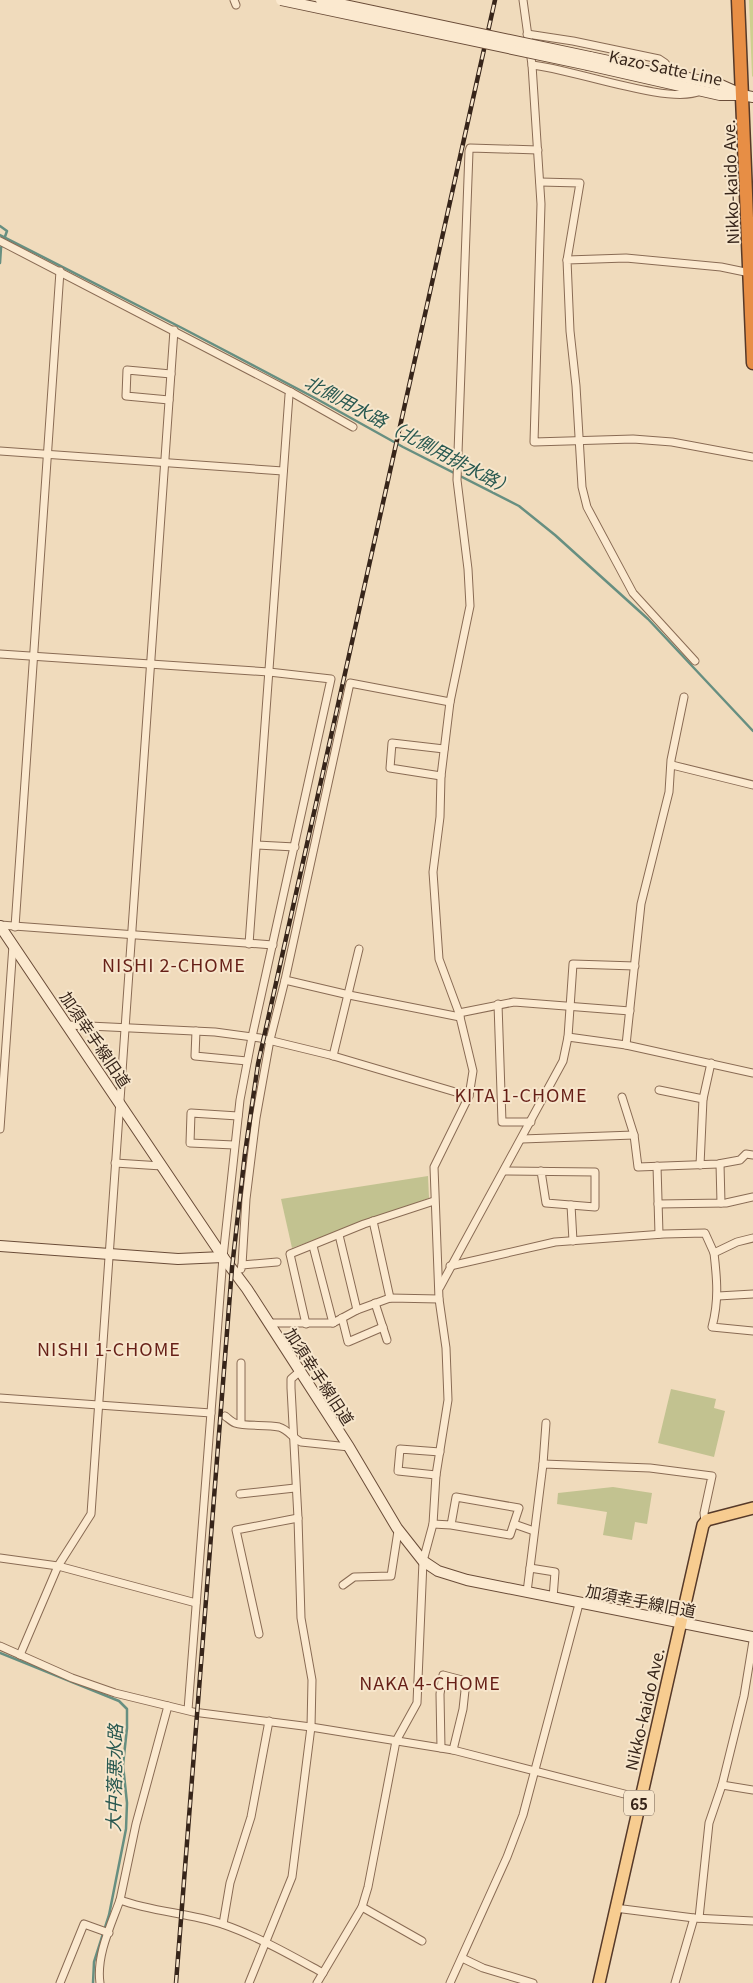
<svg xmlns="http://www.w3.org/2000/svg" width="753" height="1983" font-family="Georgia,'Noto Sans JP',serif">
	<rect width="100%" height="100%" fill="#f0dbbc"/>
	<polygon fill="#cecf8f" points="749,0 753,0 753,77 752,76"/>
	<g fill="#c2c290">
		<polygon points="428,1176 429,1198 292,1248 281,1199"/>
		<polygon points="671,1389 716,1399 714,1408 725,1411 714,1457 658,1443"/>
		<polygon points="613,1487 652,1493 647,1524 635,1522 632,1540 603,1535 607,1512 557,1504 558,1493"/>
	</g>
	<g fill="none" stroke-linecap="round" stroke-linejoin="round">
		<g stroke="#678f81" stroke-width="2.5">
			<polyline points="0,226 7,231 1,248 0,263"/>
			<polyline points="0,235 182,328 315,398 403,447 519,506 555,535 648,619 753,731"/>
			<polyline points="0,1653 119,1701 127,1709 127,1728 123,1765 127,1803 126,1829 109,1915 94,1962 93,1983"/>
		</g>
		<defs>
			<g id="street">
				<polyline points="234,0 236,5"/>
				<polyline points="523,0 532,65 541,204 534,442 633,439 672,442 753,457"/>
				<polyline points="527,34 573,41 659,59 665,63 674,74"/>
				<path d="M 532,65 C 569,68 671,106 700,91"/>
				<polyline points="540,182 580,183 567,260"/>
				<polyline points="0,241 291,392 353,427"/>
				<polyline points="169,400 126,396 127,370 171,374"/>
				<polyline points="0,451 283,471"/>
				<polyline points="0,654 269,672 331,679 252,1037 240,1100 223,1257 188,1710"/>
				<polyline points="695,661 633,593 587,507 582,487 576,386 570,331 567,260 626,258 721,267 750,273"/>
				<polyline points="672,765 753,785"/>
				<polyline points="441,776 390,768 392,743 444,749"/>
				<polyline points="257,845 295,847"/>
				<polyline points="0,925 273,945"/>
				<polyline points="15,927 60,271"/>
				<polyline points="249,944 289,395 291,392"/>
				<polyline points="285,980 349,995 460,1017"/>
				<polyline points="498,1004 502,1122 531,1122"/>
				<polyline points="459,1013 514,1002 630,1011"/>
				<polyline points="68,1025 215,1032 260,1038 330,1055 469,1096"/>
				<polyline points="196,1031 195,1056 247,1061"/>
				<polyline points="568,1037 626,1045 753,1073"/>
				<polyline points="626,1045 641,904 669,792 671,760 684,697"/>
				<polyline points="333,1056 359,949"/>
				<polyline points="659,1090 703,1099 700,1165"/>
				<polyline points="622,1097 634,1135 638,1167 718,1164 740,1160 746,1154 753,1155"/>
				<polyline points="703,1099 711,1063"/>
				<polyline points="0,1129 13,945"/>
				<polyline points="522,1139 634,1135"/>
				<polyline points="234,1145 190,1143 191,1113 238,1116"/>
				<polyline points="115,1163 162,1166"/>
				<polyline points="720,1164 721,1203"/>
				<polyline points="657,1166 659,1234"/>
				<polyline points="505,1171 595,1172 595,1207 546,1203 541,1171"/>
				<polyline points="658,1204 726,1203 753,1197"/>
				<polyline points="571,1205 573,1241"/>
				<polyline points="373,1221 390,1298"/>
				<polyline points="339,1235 357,1310"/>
				<path d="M 753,1238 L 737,1242 L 714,1253 C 717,1279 719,1301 712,1327 L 753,1331"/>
				<polyline points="313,1246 333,1323"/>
				<polyline points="242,1265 246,1199 256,1118 270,1040 285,980 350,683 450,702"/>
				<polyline points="450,1266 555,1242 664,1234 705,1233 714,1253"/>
				<polyline points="241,1269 242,1265 277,1262"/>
				<polyline points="440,1287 563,1061 568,1037 573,964 635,966"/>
				<polyline points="718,1296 753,1294"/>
				<polyline points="375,1303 387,1340"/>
				<polyline points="342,1318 348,1342 383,1327"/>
				<polyline points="268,1323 333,1323 357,1310 390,1298 439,1299"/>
				<polyline points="306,1324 290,1254 364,1224 434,1201"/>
				<polyline points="241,1363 241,1423"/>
				<polyline points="0,1398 211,1413"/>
				<path d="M 225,1416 C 228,1418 232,1422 235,1423 C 246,1427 266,1424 279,1427 C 289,1430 292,1438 301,1442 L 349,1447"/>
				<polyline points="543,1464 546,1423"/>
				<polyline points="436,1475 398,1471 400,1449 440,1452"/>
				<polyline points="240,1494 295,1488"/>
				<polyline points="433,1524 451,1525 510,1535 519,1508 456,1497 451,1525"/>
				<polyline points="514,1524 534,1531"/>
				<polyline points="0,1558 58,1566 196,1603"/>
				<polyline points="530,1568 555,1572 553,1598"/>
				<polyline points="343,1585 354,1577 391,1576 398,1531"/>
				<polyline points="527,1592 543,1464 650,1468 712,1476 704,1513 705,1522"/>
				<polyline points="259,1634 236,1530 298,1518"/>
				<polyline points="0,1646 72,1678 115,1693 156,1703 193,1712 311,1727 453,1750 640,1798"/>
				<polyline points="20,1655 58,1566 91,1514 174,330"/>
				<polyline points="441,1748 440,1694 443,1675 466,1681 463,1709 453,1750"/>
				<polyline points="722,1785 753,1790"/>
				<polyline points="120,1900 136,1824 168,1706"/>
				<polyline points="362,1907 422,1941"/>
				<polyline points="615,1908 694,1918 753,1921"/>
				<polyline points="699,1918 709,1823 722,1785 744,1696 753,1641"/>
				<polyline points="223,1924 230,1883 251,1817 269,1721"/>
				<polyline points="462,1958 483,1968 533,1983"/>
				<polyline points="60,1983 84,1924 109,1933"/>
				<path d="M 100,1983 C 96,1956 111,1925 120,1900 C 153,1912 189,1913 222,1924 C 257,1936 290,1955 323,1973"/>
				<polyline points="249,1983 292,1877 311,1727 312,1680 301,1618 298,1518 291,1388 291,1379 299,1372"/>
				<polyline points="317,1983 362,1907 368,1887 396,1741 417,1703 423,1561 433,1524 436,1475 448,1400 446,1348 439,1299 434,1167 469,1096 473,1071 459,1013 439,959 433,872 440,817 441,776 450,702 470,606 468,569 457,480 469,151 470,148 538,150"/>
				<polyline points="450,1983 507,1857 523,1815 579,1604"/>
				<polyline points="675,1983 694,1918"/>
			</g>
			<g id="secondary">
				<polyline points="590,57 721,85 739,93"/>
				<polyline points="588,65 720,95 742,95 753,97"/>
				<polyline points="0,926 223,1257 247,1289 349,1447 397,1528 423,1561 438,1571 467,1580 753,1637"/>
				<polyline points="0,1246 178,1259 223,1257"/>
			</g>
			<polyline id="primary" points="599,1983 703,1525 707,1520 753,1508"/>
			<polyline id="highway" points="738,0 753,363"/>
		</defs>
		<use href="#street" stroke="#896b54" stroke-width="9"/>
		<use href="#secondary" stroke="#6a4c38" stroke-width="12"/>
		<use href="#primary" stroke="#563929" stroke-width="14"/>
		<use href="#highway" stroke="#563929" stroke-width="15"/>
		<use href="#street" stroke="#fbe9cf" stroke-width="7"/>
		<use href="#secondary" stroke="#fbe9cf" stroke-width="10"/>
		<use href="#primary" stroke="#f7cc90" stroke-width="11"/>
		<use href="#highway" stroke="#e78e45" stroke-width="12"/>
		<defs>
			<polyline id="rail" points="176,1983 232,1268 245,1153 258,1064 495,0"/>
		</defs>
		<use href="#rail" stroke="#37251a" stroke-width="4.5"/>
		<use href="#rail" stroke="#f7e6cc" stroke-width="2.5" stroke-dasharray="8" stroke-linecap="butt"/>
		<defs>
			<g id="secondary-bridge">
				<polyline points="281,0 588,65"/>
				<polyline points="321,0 590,57"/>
			</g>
		</defs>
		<use href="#secondary-bridge" stroke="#6a4c38" stroke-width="12" stroke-linecap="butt"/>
		<use href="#secondary-bridge" stroke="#fbe9cf" stroke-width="10"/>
	</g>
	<g text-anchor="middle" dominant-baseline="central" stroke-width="4" stroke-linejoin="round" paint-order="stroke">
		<rect fill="#f7e6cc" stroke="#715f4f" stroke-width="1" x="624" y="1790.5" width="30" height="25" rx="4"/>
		<g font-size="15" font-weight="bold" fill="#37251a">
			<text x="639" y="1803">65</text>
		</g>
		<g font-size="16" fill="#37251a" stroke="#f7e6cc">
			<text transform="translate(666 67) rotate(12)">Kazo-Satte Line</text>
			<text transform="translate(730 182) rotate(-92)">Nikko-kaido Ave.</text>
			<text transform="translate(96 1039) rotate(56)">加須幸手線旧道</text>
			<text transform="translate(320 1376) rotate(57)">加須幸手線旧道</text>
			<text transform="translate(641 1600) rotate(11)">加須幸手線旧道</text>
			<text transform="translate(644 1709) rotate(-77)">Nikko-kaido Ave.</text>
		</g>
		<g font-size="18" font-style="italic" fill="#285850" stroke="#f7e6cc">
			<text transform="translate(410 434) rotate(28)">北側用水路（北側用排水路）</text>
			<text transform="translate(113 1778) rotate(-89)">大中落悪水路</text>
		</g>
		<g font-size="18" letter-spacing="1" fill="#661f17" stroke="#f7e6cc">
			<text x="174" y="964">NISHI 2-CHOME</text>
			<text x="521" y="1094">KITA 1-CHOME</text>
			<text x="109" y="1348">NISHI 1-CHOME</text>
			<text x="430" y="1682">NAKA 4-CHOME</text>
		</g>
	</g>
</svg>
